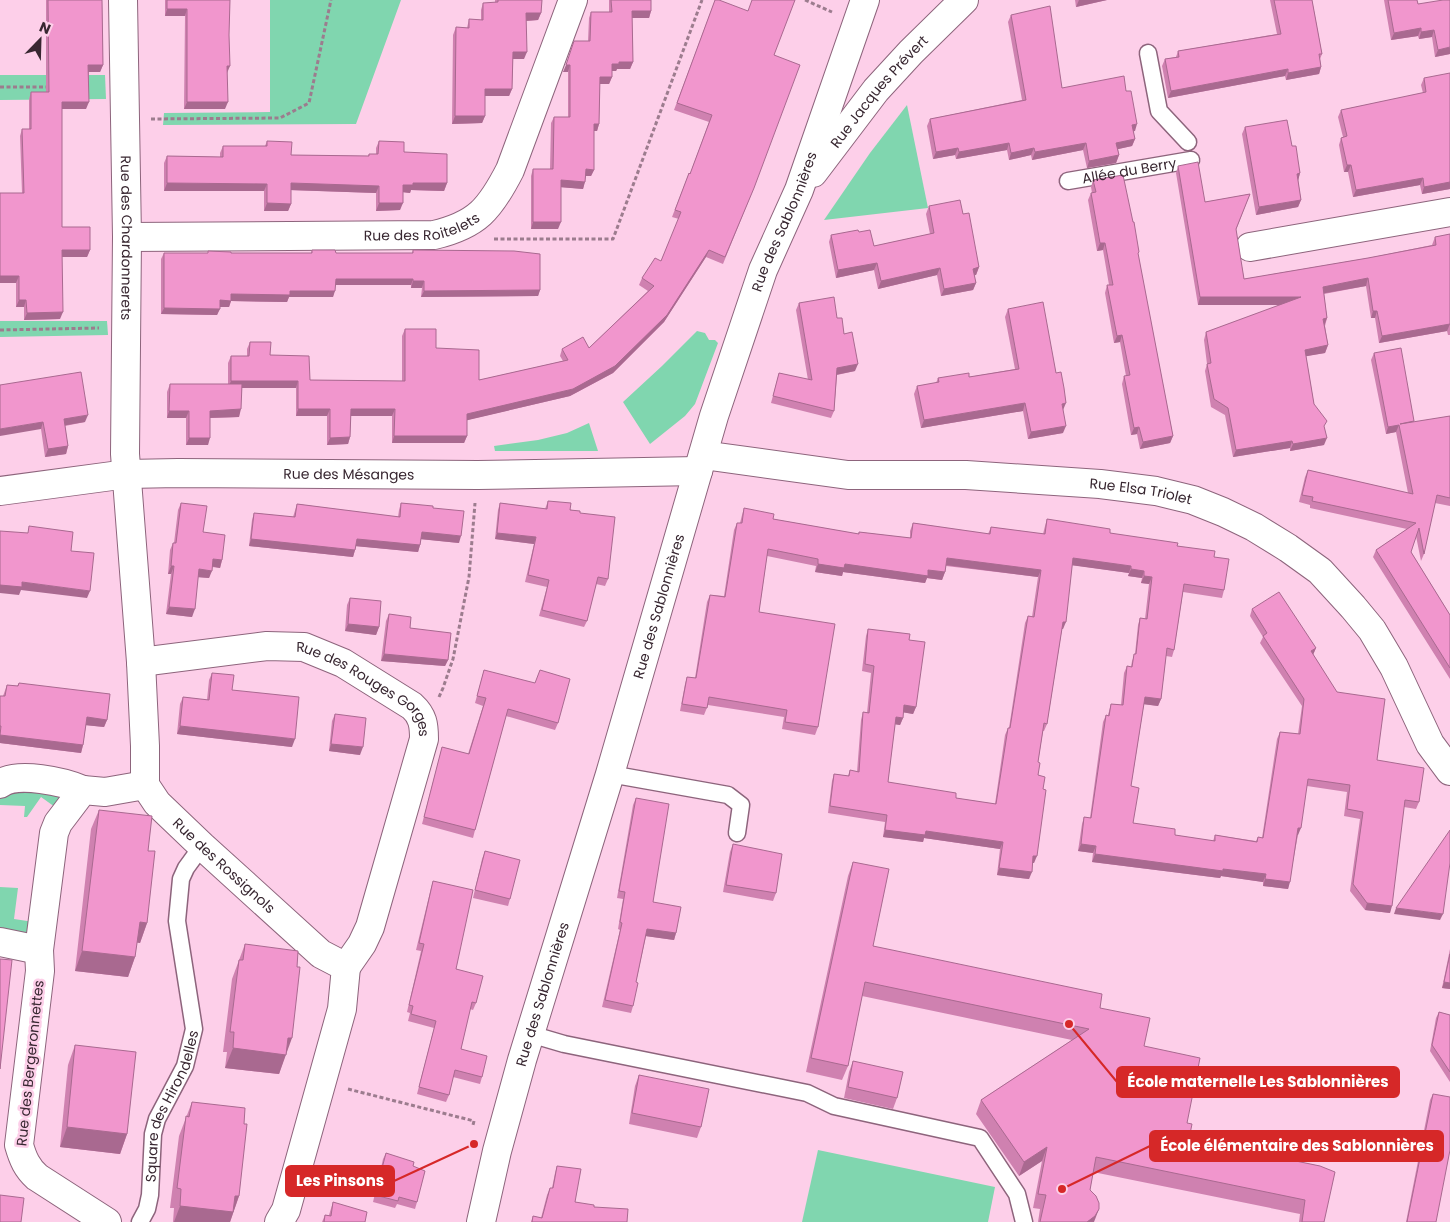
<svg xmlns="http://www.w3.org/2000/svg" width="1450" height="1222" font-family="Poppins,sans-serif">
	<rect width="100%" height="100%" fill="#fdcfe9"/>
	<g fill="#80d6af">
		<polygon points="270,0 401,0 356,124 163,125 164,113 270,112"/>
		<polygon points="0,75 105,75 106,99 0,100"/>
		<polygon points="907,105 928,208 824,220 870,153"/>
		<polygon points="0,321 107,321 108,335 0,337"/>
		<polygon points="697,331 705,333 709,340 715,340 718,343 695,404 685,416 650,444 623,402 662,366"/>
		<polygon points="589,423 598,451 495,451 494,446 538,440 567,433"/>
		<polygon points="11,786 59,795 59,801 55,807 41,797 27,817 24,817 25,806 0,805 0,797"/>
		<polygon points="0,887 18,888 14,919 34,922 29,932 24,935 0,929"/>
		<polygon points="818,1150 995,1187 988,1222 802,1222"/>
	</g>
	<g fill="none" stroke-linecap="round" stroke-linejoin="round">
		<defs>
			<g id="service">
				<polyline points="1148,53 1159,111 1188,142"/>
				<path id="s1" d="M 1068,181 L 1191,160"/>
				<polyline points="610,774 728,795 741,805 737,833"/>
				<polyline points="530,1034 564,1044 807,1093 834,1106 980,1138 1017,1194 1024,1222"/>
				<path id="s2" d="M 140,1222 L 147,1209 L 150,1195 L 153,1134 L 157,1119 L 185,1066 L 194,1029 L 177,921 L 181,879 L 186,868 L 202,846"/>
			</g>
			<g id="minor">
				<path id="s3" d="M 123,0 L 127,237 L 125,454 L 141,662 L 145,746 L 145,785 L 157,803 L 202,846 L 321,954 L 346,967 L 342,1009 L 286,1210 L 279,1222"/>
				<path id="s4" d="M 813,173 L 876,90 L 911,52 L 964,0"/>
				<path id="s5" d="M 127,237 L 434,235 C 477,225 490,209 510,170 L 573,0"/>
				<polyline points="1250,247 1450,212"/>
				<path id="s6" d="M 703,455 L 848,475 L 966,475 L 1100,484 L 1156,491 L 1193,500 L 1223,512 L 1254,527 L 1288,548 L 1320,571 L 1353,607 L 1372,630 L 1394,667 L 1430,744 L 1450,771"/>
				<path id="s7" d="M 0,491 L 127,474 L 178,473 L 478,475 L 698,471"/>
				<path id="s8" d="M 141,662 L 267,646 L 304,647 L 343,663 L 412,706 C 423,716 424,725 424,739 L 370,927 L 362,944 L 346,967"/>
				<path d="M 0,784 C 17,771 65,782 83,790"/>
				<polyline points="0,942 39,950"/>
				<path d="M 107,1222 L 37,1177 C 27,1168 23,1159 19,1145 L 40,971 L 39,950 L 54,833 L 58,823 L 83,790 L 105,792 L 145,785"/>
				<path id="s9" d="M 481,1222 L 497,1151 L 522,1060 L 610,774 L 714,416 L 763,270 L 799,190 L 865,0"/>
			</g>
		</defs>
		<use href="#service" stroke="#8d647c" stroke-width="19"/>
		<use href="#minor" stroke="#8d647c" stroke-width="30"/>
		<g stroke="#9c7c8e" stroke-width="3" stroke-dasharray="4 2.5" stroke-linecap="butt">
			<polyline points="805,0 832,12"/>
			<polyline points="0,87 49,87"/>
			<polyline points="151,119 280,118 309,103 331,0"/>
			<polyline points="494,239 613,239 702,0"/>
			<polyline points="0,330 99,328"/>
			<polyline points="439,697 443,688 453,659 469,577 475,503"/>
			<polyline points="348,1089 474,1121 473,1125"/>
		</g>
		<use href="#service" stroke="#fff" stroke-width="16"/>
		<use href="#minor" stroke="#fff" stroke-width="28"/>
	</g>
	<g fill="#cf81b0">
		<polygon points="46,0 102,0 103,65 100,72 89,72 86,109 62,109 62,227 90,250 87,257 62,257 60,319 24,320 24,307 16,307 16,283 0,283 0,193 22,193 20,136 22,129 29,129 29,99 31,92 46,92"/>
		<polygon points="165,0 230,0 225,109 184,109 185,16 165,16"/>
		<polygon points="495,0 542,0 541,13 538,20 526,21 524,59 513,59 512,89 509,96 485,96 485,116 482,123 452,124 453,35 456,27 467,28 469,19 481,20 481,10 483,3 495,3"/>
		<polygon points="609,0 651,0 651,11 649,18 632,18 633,62 630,69 617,69 616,71 612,71 612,77 609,84 600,84 599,124 597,131 594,131 594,170 591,176 586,176 583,189 561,187 558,229 531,229 531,176 533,169 550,169 551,123 554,117 568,117 568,72 563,72 588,41 589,18 591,12 609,12"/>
		<polygon points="715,0 774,55 751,195 723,264 706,257 664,322 613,373 570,396 467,420 467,436 464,443 392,443 392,416 351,416 350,437 348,444 327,445 327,416 296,416 296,388 242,388 239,417 210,418 208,445 186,445 186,418 167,418 167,392 170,384 228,384 228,363 231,356 247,356 247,349 250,342 310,380 402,381 402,336 405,329 436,348 479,380 563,361 560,356 562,349 589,348 648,291 639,285 642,278 661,261 679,219 672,217 689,173 690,174 709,122 674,110"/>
		<polygon points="1075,0 1107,0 1076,7"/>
		<polygon points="1270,0 1312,0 1322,54 1320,59 1321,67 1319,74 1286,80 1285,76 1168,98 1162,66 1165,59 1176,57 1178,51 1277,34"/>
		<polygon points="1384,0 1417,0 1418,4 1450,54 1435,57 1432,37 1419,39 1418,36 1391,40"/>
		<polygon points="1011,15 1062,88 1126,91 1135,131 1133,131 1135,139 1132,146 1118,149 1119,155 1116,163 1087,168 1083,150 1032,160 1031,155 1009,160 1007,150 956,159 955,155 933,159 927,126 930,119 1022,100 1008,22"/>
		<polygon points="1450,76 1450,189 1422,194 1420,185 1353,197 1348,172 1344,172 1339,145 1341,138 1343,137 1338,117 1341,110 1423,93 1421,85 1424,78"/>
		<polygon points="1245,127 1292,146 1300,173 1298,180 1301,200 1298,207 1256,215 1242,134"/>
		<polygon points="267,141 291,155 368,156 369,154 376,154 376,148 379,141 404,152 447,183 444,191 411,190 410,193 403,192 400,210 376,211 376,193 291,190 291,204 288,211 264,211 264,191 164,191 164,163 167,156 220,157 220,153 223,146 265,146"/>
		<polygon points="1178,166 1205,202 1250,194 1236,230 1244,279 1368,258 1432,245 1435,237 1450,234 1450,335 1448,335 1447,331 1379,343 1375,318 1371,318 1366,286 1324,294 1327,318 1325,326 1328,345 1325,353 1306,356 1314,404 1325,429 1324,445 1290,451 1290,448 1233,457 1225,415 1211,407 1205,371 1207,364 1204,340 1206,332 1281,305 1198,305 1176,173"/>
		<polygon points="1093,180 1138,255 1173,436 1170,443 1140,449 1137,434 1131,435 1122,384 1124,376 1126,376 1120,342 1114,343 1105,293 1107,285 1109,285 1103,250 1097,251 1088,200 1091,193 1092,193 1091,187"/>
		<polygon points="929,206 963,214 979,267 976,275 974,275 976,283 973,290 941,296 937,275 878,289 874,270 836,278 829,242 831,235 859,232 874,246 930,234 926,214"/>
		<polygon points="312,250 336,253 412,253 413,250 540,290 538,296 421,297 422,288 411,288 411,285 335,285 333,297 289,297 287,302 231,301 229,307 220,307 217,315 161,314 161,259 164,253 311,253"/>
		<polygon points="799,303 837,318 844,334 855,371 837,375 834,411 831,418 771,403 779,373 808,380 796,310"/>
		<polygon points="1008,309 1063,410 1063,433 1028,439 1023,411 921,428 914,394 917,386 936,383 938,378 969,377 1015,369 1005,317"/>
		<polygon points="1374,353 1414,422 1450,416 1450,506 1435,503 1424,554 1421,561 1416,536 1411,552 1450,615 1450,679 1373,557 1376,550 1407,529 1310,508 1310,505 1299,502 1305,477 1308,470 1408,493 1396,432 1386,434 1371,360"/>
		<polygon points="0,385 85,422 65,426 68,446 66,454 45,457 41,429"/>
		<polygon points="548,501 580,513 608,579 605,586 596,584 587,621 584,627 539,616 547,587 525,582 534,544 495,539 498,510 500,503 545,509"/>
		<polygon points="181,503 203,532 222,560 220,568 212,567 209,578 198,577 192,617 166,614 171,574 168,574 170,550 173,543 174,543 178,510"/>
		<polygon points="401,503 433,508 459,543 421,539 420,545 418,552 356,546 355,550 353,557 249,546 252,520 254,513 293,517 297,504 398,517 399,510"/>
		<polygon points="744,508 773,519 858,534 859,532 910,538 910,531 913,523 988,534 991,527 1043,534 1045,526 1047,519 1110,533 1177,546 1214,557 1224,590 1222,598 1183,592 1174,650 1172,657 1166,656 1161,699 1158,706 1144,704 1131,786 1133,823 1175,835 1213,841 1215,835 1256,841 1258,837 1262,838 1277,739 1280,732 1298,734 1302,706 1260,643 1263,637 1250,616 1252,609 1316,648 1313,654 1377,760 1419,802 1416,809 1404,807 1390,913 1365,910 1350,891 1360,819 1344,816 1347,792 1307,786 1288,889 1263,886 1263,882 1221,876 1220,878 1092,862 1093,853 1078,851 1082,824 1084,817 1090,818 1103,722 1106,715 1108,715 1111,704 1121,705 1124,673 1127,666 1131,667 1132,661 1135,654 1138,625 1140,618 1145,619 1149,584 1141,583 1142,578 1128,576 1129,573 1072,565 1063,629 1062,629 1047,724 1044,731 1043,731 1038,762 1038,775 1043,789 1034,863 1032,863 1029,879 997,875 1000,849 924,838 923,842 883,837 885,822 828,813 832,781 834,774 848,776 850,770 857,772 861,720 863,712 867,713 871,673 862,671 866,636 868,629 909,640 916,707 913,714 903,712 903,718 900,725 895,724 888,782 956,798 995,804 1005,735 1008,728 1009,728 1025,623 1028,616 1032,617 1038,577 946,566 945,572 942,580 927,578 925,583 843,572 842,576 815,572 816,566 767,556 759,612 818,727 815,735 782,729 784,717 708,705 704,715 680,711 685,684 687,677 695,678 707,602 710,595 724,596 734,530 737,523 740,523 742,515"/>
		<polygon points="350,598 379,627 376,635 345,631 347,605"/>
		<polygon points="389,614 410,628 448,660 445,666 381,661 386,621"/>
		<polygon points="484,670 558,723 555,730 506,716 475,830 473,838 422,824 440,755 442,747 468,754 483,706 475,703"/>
		<polygon points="212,673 232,690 292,747 177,734 180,704 183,697 207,700 209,680"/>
		<polygon points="19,683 107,720 104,727 86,725 83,745 81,753 0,743 0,696 3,696 7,685 17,686"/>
		<polygon points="335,714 360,755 329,751 332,721"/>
		<polygon points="636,798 653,902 676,933 674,940 646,936 636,982 633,1006 631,1013 602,1007 620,930 618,929 623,899 617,898 633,805"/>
		<polygon points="99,810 148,851 147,923 140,943 137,942 135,957 128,977 75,971 91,829"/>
		<polygon points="733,844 776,893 773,901 723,892 730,852"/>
		<polygon points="485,851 510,899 508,906 473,898 482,859"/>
		<polygon points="853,862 873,946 1100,1008 1144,1046 1187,1123 1189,1139 1320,1166 1324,1222 1299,1222 1300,1214 1093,1172 1090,1190 1094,1222 1038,1222 1040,1209 1033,1208 1042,1161 1019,1176 976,1114 981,1100 1072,1040 862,996 848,1066 842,1080 806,1072 848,876"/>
		<polygon points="433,881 456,969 476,1003 473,1010 470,1009 461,1049 482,1077 480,1084 453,1077 449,1095 446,1102 417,1094 434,1028 408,1021 410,1013 407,1012 421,951 416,950 431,888"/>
		<polygon points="245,944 286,1053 279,1074 225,1068 227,1052 223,1052 232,979"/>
		<polygon points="1450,949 1450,989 1442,988"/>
		<polygon points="1439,1012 1450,1015 1450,1082 1430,1051 1436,1018"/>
		<polygon points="75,1045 127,1134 120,1154 60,1147 68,1065"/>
		<polygon points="853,1061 897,1098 893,1109 844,1098 849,1072"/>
		<polygon points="639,1075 701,1127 697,1138 629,1124 635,1086"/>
		<polygon points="1433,1094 1436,1222 1406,1222 1430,1100"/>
		<polygon points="192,1102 239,1196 230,1222 173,1222 174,1208 170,1208 179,1136"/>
		<polygon points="386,1153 413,1166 417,1202 415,1209 397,1204 395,1208 373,1202 383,1159"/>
		<polygon points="557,1166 575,1202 594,1207 627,1222 531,1222 533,1216 541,1218 547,1195 550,1188 552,1188 555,1173"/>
		<polygon points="333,1202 365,1222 322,1222 325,1215 329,1215"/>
	</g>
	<g fill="#a96990">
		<polygon points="1079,0 1107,0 1076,7"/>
		<polygon points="167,9 187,9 185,16 165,16"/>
		<polygon points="632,11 651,11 649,18 630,18"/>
		<polygon points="526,13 541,13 538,20 524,21"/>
		<polygon points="1421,28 1418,36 1391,40 1394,33"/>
		<polygon points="1434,30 1432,37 1419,39 1421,32"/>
		<polygon points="1450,47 1450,54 1435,57 1438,50"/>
		<polygon points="513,52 527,52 524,59 510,59"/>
		<polygon points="619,62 633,62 630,69 617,69 616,71 609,71 612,64"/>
		<polygon points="88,65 103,65 100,72 86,72"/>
		<polygon points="566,65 570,65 568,72 563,72"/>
		<polygon points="227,66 230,66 227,73 224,73"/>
		<polygon points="1321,67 1319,74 1286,80 1288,73"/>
		<polygon points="1288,69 1285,76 1168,98 1171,91"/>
		<polygon points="600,77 612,77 609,84 597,84"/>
		<polygon points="485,89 512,89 509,96 483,96"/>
		<polygon points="62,102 89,102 86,109 59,109"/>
		<polygon points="187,102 228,102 225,109 184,109"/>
		<polygon points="455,116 485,116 482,123 452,124"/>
		<polygon points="594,124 599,124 597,131 592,131"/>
		<polygon points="1137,124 1135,131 1130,132 1132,125"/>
		<polygon points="1135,139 1132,146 1114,150 1116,143"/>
		<polygon points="1009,143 1007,150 956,159 959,152"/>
		<polygon points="1086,143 1083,150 1032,160 1035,152"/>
		<polygon points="958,148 955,155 933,159 936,152"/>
		<polygon points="1034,148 1031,155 1009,160 1011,153"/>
		<polygon points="1119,155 1116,163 1087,168 1089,161"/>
		<polygon points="1347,165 1351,165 1348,172 1344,172"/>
		<polygon points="586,169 594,170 591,176 584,176"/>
		<polygon points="1300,173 1298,181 1297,174"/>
		<polygon points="1423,178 1420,185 1353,197 1356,190"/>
		<polygon points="561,180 585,182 583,189 558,187"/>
		<polygon points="1450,182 1450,189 1422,194 1424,187"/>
		<polygon points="167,183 267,184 264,191 164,191"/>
		<polygon points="291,183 379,186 376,193 288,190"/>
		<polygon points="413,183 447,183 444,191 411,190 410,193 401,192 403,185"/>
		<polygon points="1301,200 1298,207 1256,215 1259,207"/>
		<polygon points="267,203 291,204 288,211 264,211"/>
		<polygon points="379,203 403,203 400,210 376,211"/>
		<polygon points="533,222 561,222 558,229 531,229"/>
		<polygon points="1100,243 1105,243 1103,250 1097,251"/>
		<polygon points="62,250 90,250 87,257 60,257"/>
		<polygon points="709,250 706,257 664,322 613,373 570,396 464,421 467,414 573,389"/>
		<polygon points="877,263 874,270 836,278 838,270"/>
		<polygon points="979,267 976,275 970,276 973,269"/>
		<polygon points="940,268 937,275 878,289 881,281"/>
		<polygon points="0,276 19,276 16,283 0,283"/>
		<polygon points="1368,278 1366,286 1320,294 1323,287"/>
		<polygon points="336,279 413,279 411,285 333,285"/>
		<polygon points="413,281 424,281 422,288 411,288"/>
		<polygon points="976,283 973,290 941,296 944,289"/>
		<polygon points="540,290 538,296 421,297 424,291"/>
		<polygon points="290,291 335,291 333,297 289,297 287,302 231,301 229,307 218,307 220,300 231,294"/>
		<polygon points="1200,297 1301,297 1298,305 1198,305"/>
		<polygon points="19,300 26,300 24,307 16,307"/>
		<polygon points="164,308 220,309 217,315 161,314"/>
		<polygon points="1373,311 1377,311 1375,318 1371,318"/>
		<polygon points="63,312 60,319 24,320 27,313"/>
		<polygon points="1327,318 1324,326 1323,319"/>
		<polygon points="1450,324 1447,331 1379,343 1382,336"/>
		<polygon points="1122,335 1120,342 1114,343 1117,336"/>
		<polygon points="1328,345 1325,353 1302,357 1305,350"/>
		<polygon points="858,364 855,371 835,375 837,368"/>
		<polygon points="231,381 298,381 296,388 228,388"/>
		<polygon points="1025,403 1023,411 921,428 924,420"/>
		<polygon points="1066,403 1063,410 1062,404"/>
		<polygon points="241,409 239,417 208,418 210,411"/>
		<polygon points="298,409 330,409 327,416 296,416"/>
		<polygon points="351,409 395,409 392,416 348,416"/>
		<polygon points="169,411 189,411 186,418 167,418"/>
		<polygon points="88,415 85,422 61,426 64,419"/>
		<polygon points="43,422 41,429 0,436 0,429"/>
		<polygon points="1399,425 1396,432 1386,434 1388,427"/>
		<polygon points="1066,426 1063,433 1028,439 1031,432"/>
		<polygon points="1139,427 1137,434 1131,435 1134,428"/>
		<polygon points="394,436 467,436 464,443 392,443"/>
		<polygon points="1173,436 1170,443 1140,449 1143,442"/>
		<polygon points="350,437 348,444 327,445 330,438"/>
		<polygon points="189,438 210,438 208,445 186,445"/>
		<polygon points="1327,438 1324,445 1290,451 1293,444"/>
		<polygon points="1292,441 1290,448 1233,457 1236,450"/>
		<polygon points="68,446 66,454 45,457 48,449"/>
		<polygon points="422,532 461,536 459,543 419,539"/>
		<polygon points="497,533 536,537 534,544 495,539"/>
		<polygon points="251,539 355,550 353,557 249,546"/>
		<polygon points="357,539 420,545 418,552 354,546"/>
		<polygon points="947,558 1041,570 1038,577 945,565"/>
		<polygon points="1073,558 1131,566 1129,573 1070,565"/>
		<polygon points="213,559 222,560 220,568 210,566"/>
		<polygon points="818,564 845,564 928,570 945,572 942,580 927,578 925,583 843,572 842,576 815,572"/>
		<polygon points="171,566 174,566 171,574 168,574"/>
		<polygon points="199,569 212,571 209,578 196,577"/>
		<polygon points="1131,569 1144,571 1142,578 1128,576"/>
		<polygon points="1144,576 1152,577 1149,584 1141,583"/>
		<polygon points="22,582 90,591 87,598 21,590 19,595 0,593 0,585"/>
		<polygon points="169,607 195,609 192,617 166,614"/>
		<polygon points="1063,622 1066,622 1063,629 1061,629"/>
		<polygon points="348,624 379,627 376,635 345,631"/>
		<polygon points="1316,648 1313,655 1311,651"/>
		<polygon points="384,654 448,660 445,666 381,661"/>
		<polygon points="1145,697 1161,699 1158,706 1142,704"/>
		<polygon points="904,705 916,707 913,714 901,712"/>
		<polygon points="87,717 107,720 104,727 84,725"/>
		<polygon points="896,717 903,718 900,725 893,724"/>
		<polygon points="180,726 295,739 292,747 177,734"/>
		<polygon points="0,735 83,745 81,753 0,743"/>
		<polygon points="331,744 363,747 360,755 329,751"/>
		<polygon points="1298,828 1301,828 1298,835 1296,835"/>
		<polygon points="885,830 926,831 1003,842 1000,849 924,838 923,842 883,837"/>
		<polygon points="1081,844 1096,846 1093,853 1078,851"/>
		<polygon points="1095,854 1223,869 1266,874 1263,882 1221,876 1220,878 1092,862"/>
		<polygon points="1033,856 1037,856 1034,863 1031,863"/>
		<polygon points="999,868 1032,872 1029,879 997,875"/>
		<polygon points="1265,879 1290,882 1288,889 1263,886"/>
		<polygon points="1367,903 1392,906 1390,913 1365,910"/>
		<polygon points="1396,908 1443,914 1440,920 1394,914"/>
		<polygon points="140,922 147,923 140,943 133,942"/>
		<polygon points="647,929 676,933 674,940 645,936"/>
		<polygon points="82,951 135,957 128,977 75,971"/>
		<polygon points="1444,982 1450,983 1450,989 1442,988"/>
		<polygon points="288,1038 292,1038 279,1074 225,1068 233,1048"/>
		<polygon points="67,1127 127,1134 120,1154 60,1147"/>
		<polygon points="1047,1147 1042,1161 1019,1176 1024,1162"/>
		<polygon points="235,1196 239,1196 230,1222 174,1222 180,1206"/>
		<polygon points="1099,1209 1094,1222 1087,1222"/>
	</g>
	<g fill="#f196cd" stroke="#a96990">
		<polygon points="48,0 102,0 103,65 88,65 89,102 62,102 62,227 90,227 90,250 62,250 63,312 27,313 26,300 19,300 19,276 0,276 0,193 24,193 22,129 31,129 31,92 49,92"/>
		<polygon points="167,0 230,0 229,35 230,66 227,66 228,102 187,102 187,9 167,9"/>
		<polygon points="498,0 542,0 541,13 526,13 527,52 513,52 512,89 485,89 485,116 455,116 456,27 469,28 469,19 483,20 483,3 498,2"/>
		<polygon points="611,0 651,0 651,11 632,11 633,62 619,62 619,64 612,64 612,77 600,77 599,124 594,124 594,170 586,169 585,182 561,180 561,222 533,222 533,169 553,169 554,117 570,117 570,65 566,65 574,41 590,41 591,12 612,12"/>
		<polygon points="715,0 719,0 748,11 752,0 795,0 774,55 800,65 754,188 725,257 709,250 667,315 615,366 573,389 467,414 467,436 394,436 395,409 351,409 350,437 330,438 330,409 298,409 298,381 231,381 231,356 249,356 250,342 271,342 270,355 309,356 310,380 405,381 405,329 436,329 436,348 479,350 479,380 568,360 562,349 583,337 589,348 654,286 642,278 655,258 661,261 681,212 675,210 689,173 690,174 712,115 677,103"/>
		<polygon points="1274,0 1312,0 1322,54 1319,54 1321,67 1288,73 1288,69 1171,91 1165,59 1179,57 1178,51 1281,34"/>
		<polygon points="1388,0 1417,0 1418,4 1443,0 1450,0 1450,47 1438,50 1434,30 1421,32 1421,28 1394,33"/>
		<polygon points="1050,6 1062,88 1124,76 1126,91 1131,91 1137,124 1132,125 1135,139 1116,143 1119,155 1089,161 1086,143 1035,152 1034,148 1011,153 1009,143 959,152 958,148 936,152 930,119 1026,100 1011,15"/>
		<polygon points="1450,73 1450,182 1424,187 1423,178 1356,190 1351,165 1347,165 1341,138 1347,136 1341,110 1426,92 1424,78"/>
		<polygon points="1287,120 1292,146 1296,146 1298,160 1300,173 1297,174 1301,200 1259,207 1245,127"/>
		<polygon points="267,141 292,142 291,155 369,156 369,154 378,154 379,141 404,142 404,152 447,154 447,183 413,183 413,185 403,185 403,203 379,203 379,186 291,183 291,204 267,203 267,184 167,183 167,156 223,157 223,146 267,146"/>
		<polygon points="1198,162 1205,202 1250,194 1236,229 1244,279 1368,258 1436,245 1435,237 1450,234 1450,324 1382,336 1377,311 1373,311 1368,278 1323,287 1327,318 1323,319 1328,345 1305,350 1314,404 1327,421 1324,426 1327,438 1293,444 1292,441 1236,450 1228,408 1214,399 1207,364 1211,363 1206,332 1301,297 1200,297 1178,166"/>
		<polygon points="1123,175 1133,222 1134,222 1139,252 1138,253 1173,436 1143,442 1139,427 1134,428 1124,376 1130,375 1122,335 1117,336 1107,285 1113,285 1105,243 1100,243 1091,193 1096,192 1093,180"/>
		<polygon points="960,200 963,214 969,213 979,267 973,269 976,283 944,289 940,268 881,281 877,263 838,270 831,235 858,230 859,232 870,230 874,246 934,233 929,206"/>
		<polygon points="312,250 335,250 336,253 413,253 413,250 514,251 540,254 540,290 424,291 424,281 413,281 413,279 336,279 335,291 290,291 290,295 231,294 231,301 220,300 220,309 164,308 164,253 208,253 208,251 231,252 231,253 312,253"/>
		<polygon points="834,297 837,318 842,318 844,334 852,332 858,364 837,368 834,411 773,396 779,373 812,380 799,303"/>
		<polygon points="1043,302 1056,373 1061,372 1064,388 1066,403 1062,404 1066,426 1031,432 1025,403 924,420 917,386 939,382 938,378 969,373 969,377 1019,369 1008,309"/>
		<polygon points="1401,348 1414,421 1400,424 1450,416 1450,498 1437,495 1424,554 1419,528 1411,552 1450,615 1450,668 1376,550 1416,523 1312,501 1313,497 1302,495 1308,470 1413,494 1399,425 1388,427 1374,353"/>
		<polygon points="81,372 88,415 64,419 68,446 48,449 43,422 0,429 0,385"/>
		<polygon points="170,384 242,384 241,409 210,411 210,438 189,438 189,411 169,411"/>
		<polygon points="548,501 571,503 570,510 580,511 580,513 615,517 608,579 598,577 587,621 542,610 549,580 528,575 536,537 497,533 500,503 547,509"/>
		<polygon points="181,503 207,506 203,532 225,535 222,560 213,559 212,571 199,569 195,609 169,607 174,566 171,566 172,555 173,543 176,543"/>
		<polygon points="401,503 433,506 433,508 464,511 461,536 422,532 420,545 357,539 355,550 251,539 254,513 295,517 297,504 400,517"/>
		<polygon points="744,508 774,514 773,519 859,534 859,532 911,538 913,523 990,534 991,527 1045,534 1047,519 1110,529 1110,533 1178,543 1177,546 1215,551 1214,557 1229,559 1224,590 1184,584 1174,650 1167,648 1161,699 1145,697 1131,786 1139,788 1133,823 1175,829 1175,835 1215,841 1215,835 1257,842 1258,837 1263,838 1280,732 1300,734 1304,699 1263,636 1267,633 1252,609 1279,592 1316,648 1311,651 1337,692 1385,699 1377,760 1424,768 1419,802 1405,800 1392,906 1367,903 1353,884 1363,812 1347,809 1350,785 1308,779 1301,828 1298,828 1290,882 1265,879 1266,874 1223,869 1223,871 1095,854 1096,846 1081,844 1084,817 1091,818 1106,715 1109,716 1111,704 1123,705 1127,666 1132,667 1134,654 1136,654 1140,618 1147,619 1152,577 1144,576 1144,571 1131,569 1131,566 1073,558 1066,622 1063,622 1047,724 1044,723 1038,762 1040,763 1038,775 1045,777 1043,789 1046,790 1037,856 1033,856 1032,872 999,868 1003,842 926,831 925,835 885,830 887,815 830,806 834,774 849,776 850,770 859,772 863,712 869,713 874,666 865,664 868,629 910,634 909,640 925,642 916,707 904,705 903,718 896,717 888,782 956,793 956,798 996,804 1008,728 1010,728 1028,616 1034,617 1041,570 947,558 945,572 928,570 928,576 845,564 844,568 818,564 818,559 768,549 759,612 835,624 818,727 785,722 787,710 709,697 707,708 682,704 687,677 696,678 710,595 725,597 737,523 742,523"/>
		<polygon points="29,526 73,532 71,551 94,553 90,591 22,582 22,587 0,585 0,531 28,533"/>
		<polygon points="350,598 381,601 379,627 348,624"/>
		<polygon points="389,614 411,617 410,628 451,633 448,660 384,654"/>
		<polygon points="484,670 535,683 540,670 570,679 558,723 508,709 475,830 424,817 442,747 469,754 486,698 477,696"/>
		<polygon points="212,673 234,675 232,690 299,697 295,739 180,726 183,697 209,700"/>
		<polygon points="19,683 110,694 107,720 87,717 83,745 0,735 1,726 0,726 0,696 5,696 7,685 18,686"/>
		<polygon points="335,714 366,718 363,747 331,744"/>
		<polygon points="636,798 669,804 653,902 681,907 676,933 647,929 636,982 638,983 633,1006 605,1000 622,923 620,922 625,892 619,891"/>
		<polygon points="99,810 152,816 148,851 155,851 147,923 140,922 135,957 82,951"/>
		<polygon points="1450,830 1450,863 1443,914 1396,908"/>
		<polygon points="733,844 782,854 776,893 726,885"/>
		<polygon points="485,851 520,860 510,899 475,890"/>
		<polygon points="853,862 889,869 873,946 1102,994 1100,1008 1150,1018 1144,1046 1200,1058 1187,1123 1192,1124 1189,1139 1320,1166 1335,1172 1324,1222 1302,1222 1305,1200 1096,1157 1090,1190 1096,1196 1099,1203 1099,1209 1095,1216 1087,1222 1040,1222 1046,1195 1038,1194 1047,1147 1024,1162 981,1100 1089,1029 865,982 848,1066 811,1058"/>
		<polygon points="433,881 473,890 456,969 483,976 476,1003 472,1002 461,1049 487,1056 482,1077 455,1070 449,1095 419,1087 436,1021 411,1014 413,1006 409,1005 424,944 419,943"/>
		<polygon points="245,944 298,951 297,967 300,967 292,1038 288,1038 286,1055 233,1048 234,1032 230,1032 239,960 243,960"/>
		<polygon points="1450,954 1450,983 1444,982"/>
		<polygon points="0,959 12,960 0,1069"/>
		<polygon points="1439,1012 1450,1015 1450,1072 1432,1045"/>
		<polygon points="75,1045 136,1052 127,1134 67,1127"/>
		<polygon points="853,1061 903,1072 897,1098 848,1087"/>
		<polygon points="639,1075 709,1089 701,1127 632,1113"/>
		<polygon points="1433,1094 1450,1097 1450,1150 1436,1222 1407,1222"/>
		<polygon points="192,1102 245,1108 244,1124 247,1124 239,1196 235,1196 233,1212 180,1206 181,1189 177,1188 186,1116 189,1117"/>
		<polygon points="386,1153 414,1162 413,1166 425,1171 417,1202 399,1197 398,1201 375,1195"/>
		<polygon points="557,1166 581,1169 575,1202 594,1205 594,1207 628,1209 627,1222 532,1222 533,1216 542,1218 550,1188 553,1188"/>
		<polygon points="0,1195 24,1198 21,1222 0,1222"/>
		<polygon points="333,1202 367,1212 365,1222 324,1222 325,1215 331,1216"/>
	</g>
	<g text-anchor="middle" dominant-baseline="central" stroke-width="5" stroke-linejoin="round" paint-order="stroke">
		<g font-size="14" fill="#382731" stroke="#fdcfe9">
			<text stroke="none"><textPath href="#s4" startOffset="105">Rue Jacques Prévert</textPath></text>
			<text stroke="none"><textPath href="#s1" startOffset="62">Allée du Berry</textPath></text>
			<text stroke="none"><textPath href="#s9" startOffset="1046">Rue des Sablonnières</textPath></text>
			<text stroke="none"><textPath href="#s5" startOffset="296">Rue des Roitelets</textPath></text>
			<text stroke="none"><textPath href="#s3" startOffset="238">Rue des Chardonnerets</textPath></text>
			<text stroke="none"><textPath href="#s7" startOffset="350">Rue des Mésanges</textPath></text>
			<text stroke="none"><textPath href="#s6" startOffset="440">Rue Elsa Triolet</textPath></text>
			<text stroke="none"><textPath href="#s9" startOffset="641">Rue des Sablonnières</textPath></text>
			<text stroke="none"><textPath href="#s8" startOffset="239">Rue des Rouges Gorges</textPath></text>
			<text stroke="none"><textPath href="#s3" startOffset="899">Rue des Rossignols</textPath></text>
			<text stroke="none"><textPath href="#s9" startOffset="236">Rue des Sablonnières</textPath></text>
			<text transform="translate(30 1063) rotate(-84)">Rue des Bergeronnettes</text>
			<text stroke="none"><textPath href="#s2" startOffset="122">Square des Hirondelles</textPath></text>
		</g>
	</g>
	<path fill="none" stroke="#d62828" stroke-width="2" d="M1069 1024L1117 1082M1062 1189L1150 1146M474 1144L394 1181"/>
	<g fill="#d62828" stroke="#fdcfe9" stroke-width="2">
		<circle cx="1069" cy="1024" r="5"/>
		<circle cx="1062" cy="1189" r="5"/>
		<circle cx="474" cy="1144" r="5"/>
	</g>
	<g fill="#d62828" stroke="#d62828" stroke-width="2">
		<rect x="1117" y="1067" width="282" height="30" rx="5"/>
		<rect x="1150" y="1131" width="293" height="30" rx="5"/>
		<rect x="286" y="1166" width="108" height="30" rx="5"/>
	</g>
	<g font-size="15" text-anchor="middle" font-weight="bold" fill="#fff">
		<text x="1258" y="1087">École maternelle Les Sablonnières</text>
		<text x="1297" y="1151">École élémentaire des Sablonnières</text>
		<text x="340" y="1186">Les Pinsons</text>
	</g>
	<g transform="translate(40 40) rotate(23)" stroke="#fdcfe9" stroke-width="4" paint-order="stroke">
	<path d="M0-4L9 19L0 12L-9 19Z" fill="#382731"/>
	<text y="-8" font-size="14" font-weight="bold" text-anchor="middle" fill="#382731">N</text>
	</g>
</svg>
